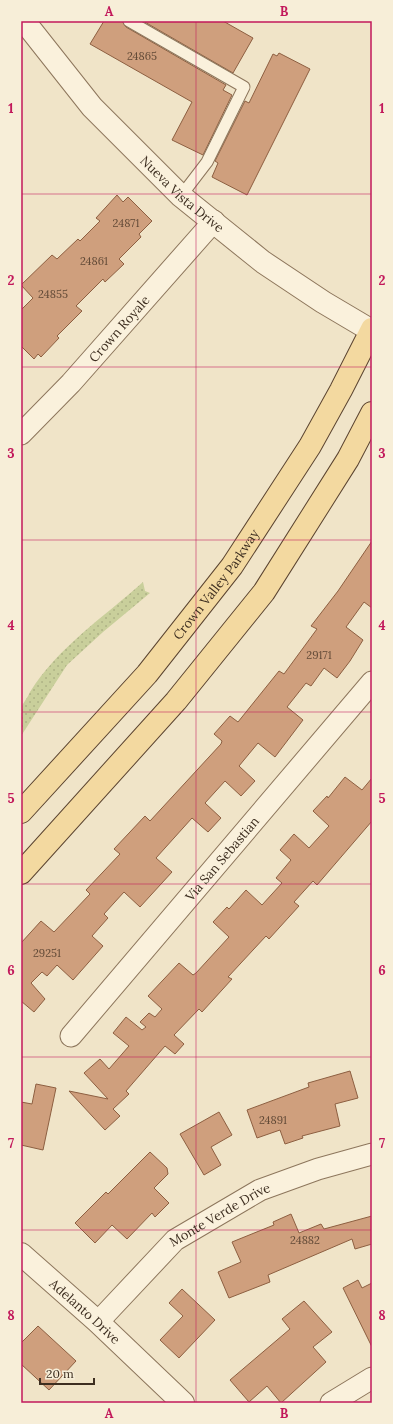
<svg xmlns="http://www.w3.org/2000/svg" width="393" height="1424" font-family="Lora,serif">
	<defs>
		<pattern id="grass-dots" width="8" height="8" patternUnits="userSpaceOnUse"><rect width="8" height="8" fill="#c9cf9b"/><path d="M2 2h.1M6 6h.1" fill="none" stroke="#aeb285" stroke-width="1.8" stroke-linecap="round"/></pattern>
	</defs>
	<rect width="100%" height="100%" fill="#f0e4c8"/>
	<path fill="url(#grass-dots)" d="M 143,582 L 145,591 L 150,593 L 103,632 L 67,665 L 21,736 C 21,727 19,716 21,708 C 23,703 28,697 30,692 C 58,647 104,617 143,582 Z"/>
	<g fill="#cf9f7d" stroke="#8d5f41">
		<polygon points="104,21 122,21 126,27 226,85 223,90 232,95 203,155 172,140 192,102 90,44"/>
		<polygon points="143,21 223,21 253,38 233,73"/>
		<polygon points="279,53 310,69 247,195 212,177 218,163 215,161 245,101 249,103 273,54 277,56"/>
		<polygon points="117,195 123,202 128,197 152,221 139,234 141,237 119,259 124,264 105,282 103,279 76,306 82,311 57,336 59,338 41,357 38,354 34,359 21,346 21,310 33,298 21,285 52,255 57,259 78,239 80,241 100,221 96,218"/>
		<polygon points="372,541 372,608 364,602 346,627 363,640 350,661 337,678 324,668 311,686 306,683 287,707 303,720 275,757 258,743 239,766 255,781 241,796 225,781 205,803 221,818 208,832 192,818 156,858 172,872 140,907 124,892 104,914 108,918 92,936 103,946 73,980 57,965 47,976 42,972 31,983 45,999 34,1012 21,1001 21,943 41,921 54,932 90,894 86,890 120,854 114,849 145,816 150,821 221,744 222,741 214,734 230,716 238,722 279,671 284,674 317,629 311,626 338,591"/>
		<polygon points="345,777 362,790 372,778 372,821 317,885 313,881 294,902 299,906 269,939 266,936 228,977 232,979 202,1012 199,1009 174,1035 184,1044 175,1054 165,1046 126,1091 129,1094 113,1109 120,1116 105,1130 69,1091 108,1099 84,1073 100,1059 109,1069 129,1046 113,1033 126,1017 142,1030 146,1027 140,1022 149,1013 155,1017 162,1009 148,996 179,963 193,975 196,973 229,937 213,922 227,907 229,909 246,890 262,905 282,883 276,878 291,860 280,850 294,834 309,848 329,826 313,811 327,796 328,798"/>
		<polygon points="350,1071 358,1098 335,1104 340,1126 302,1136 303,1138 285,1144 280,1130 257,1138 247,1110 309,1087 308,1083"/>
		<polygon points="36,1084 56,1088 43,1150 21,1145 21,1102 32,1104"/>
		<polygon points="219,1112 232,1135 211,1147 221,1165 204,1175 180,1134"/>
		<polygon points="150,1152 167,1168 168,1174 154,1188 169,1203 155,1217 152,1213 127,1239 112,1225 95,1243 75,1223 106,1192 108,1194"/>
		<polygon points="291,1214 299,1233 321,1224 324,1229 372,1216 372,1244 355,1249 352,1239 268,1275 270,1282 229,1298 218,1272 241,1262 232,1242 274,1225 273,1222"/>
		<polygon points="358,1280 362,1288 372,1283 372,1347 343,1288"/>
		<polygon points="182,1289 215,1320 179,1358 160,1340 183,1316 169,1303"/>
		<polygon points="304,1301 332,1332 313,1347 326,1362 281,1403 267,1386 249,1402 230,1380 290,1329 282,1319"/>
		<polygon points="38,1326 76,1361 49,1390 21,1364 21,1343"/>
	</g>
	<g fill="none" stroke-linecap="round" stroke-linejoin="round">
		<defs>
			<polyline id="service" points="129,21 244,87 207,162 181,196"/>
			<g id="minor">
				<path id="s1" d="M 21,434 L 71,383 L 214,221"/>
				<path id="s2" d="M 71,1036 L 372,682"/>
				<path id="s3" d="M 98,1322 L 175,1240 L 260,1190 L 318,1169 L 372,1154"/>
				<polyline points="331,1403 372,1378"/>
			</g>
			<g id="tertiary">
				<path id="s4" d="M 24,21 L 92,107 L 181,196 L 263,262 L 323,302 L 372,331"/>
				<path id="s5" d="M 21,1254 L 98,1322 L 183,1403"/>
			</g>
			<g id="primary">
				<path id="s6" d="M 21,812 L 147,674 L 232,566 L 310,446 L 341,390 L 372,329"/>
				<polyline points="21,873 176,701 264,592 348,459 372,413"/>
			</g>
		</defs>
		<use href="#service" stroke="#8d765c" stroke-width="13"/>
		<use href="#minor" stroke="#8d765c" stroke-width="23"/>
		<use href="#tertiary" stroke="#8d765c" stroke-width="24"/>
		<use href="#primary" stroke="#5b4430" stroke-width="24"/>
		<use href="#service" stroke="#faf1dc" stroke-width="11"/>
		<use href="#minor" stroke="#faf1dc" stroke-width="21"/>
		<use href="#tertiary" stroke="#faf1dc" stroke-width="22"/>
		<use href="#primary" stroke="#f3d9a0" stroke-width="22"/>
	</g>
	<path fill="none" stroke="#c2185b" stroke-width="1" stroke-opacity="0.55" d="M 196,21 L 196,1403M 21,194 L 372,194M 21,367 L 372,367M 21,540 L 372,540M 21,712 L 372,712M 21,884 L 372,884M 21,1057 L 372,1057M 21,1230 L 372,1230"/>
	<g text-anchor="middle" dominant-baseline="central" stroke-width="3" stroke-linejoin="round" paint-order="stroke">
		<g font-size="11" fill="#624a37">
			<text x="142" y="56">24865</text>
			<text x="126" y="223">24871</text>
			<text x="94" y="261">24861</text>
			<text x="53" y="294">24855</text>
			<text x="319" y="655">29171</text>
			<text x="47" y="953">29251</text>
			<text x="273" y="1120">24891</text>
			<text x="305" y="1240">24882</text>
		</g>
		<g font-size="13" fill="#3d2e20" stroke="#f7eed8">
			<text stroke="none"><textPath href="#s4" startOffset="235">Nueva Vista Drive</textPath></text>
			<text stroke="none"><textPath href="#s1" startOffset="144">Crown Royale</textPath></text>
			<text stroke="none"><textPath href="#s6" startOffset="300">Crown Valley Parkway</textPath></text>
			<text stroke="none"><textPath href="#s2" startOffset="233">Via San Sebastian</textPath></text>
			<text stroke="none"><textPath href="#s3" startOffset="164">Monte Verde Drive</textPath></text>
			<text stroke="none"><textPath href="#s5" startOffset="86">Adelanto Drive</textPath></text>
		</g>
	</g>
	<rect width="393" height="1424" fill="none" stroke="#f7eed8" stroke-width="44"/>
	<path d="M40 1378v6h54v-6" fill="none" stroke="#3d2e20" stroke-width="2"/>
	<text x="46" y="1378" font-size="12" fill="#3d2e20" stroke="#f7eed8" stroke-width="3" paint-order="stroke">20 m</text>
	<rect x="22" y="22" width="349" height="1380" fill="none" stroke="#c2185b" stroke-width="1.5"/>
	<g font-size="13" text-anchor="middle" font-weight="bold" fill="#c2185b">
		<text x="109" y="16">A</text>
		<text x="284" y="16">B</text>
		<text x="11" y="113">1</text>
		<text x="382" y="113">1</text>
		<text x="11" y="285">2</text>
		<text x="382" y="285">2</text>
		<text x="11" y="458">3</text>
		<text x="382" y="458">3</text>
		<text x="11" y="630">4</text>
		<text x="382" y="630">4</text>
		<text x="11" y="803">5</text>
		<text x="382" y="803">5</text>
		<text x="11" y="975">6</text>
		<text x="382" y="975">6</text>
		<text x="11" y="1148">7</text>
		<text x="382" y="1148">7</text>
		<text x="11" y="1320">8</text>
		<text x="382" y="1320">8</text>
		<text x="109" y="1418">A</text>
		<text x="284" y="1418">B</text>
	</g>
</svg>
